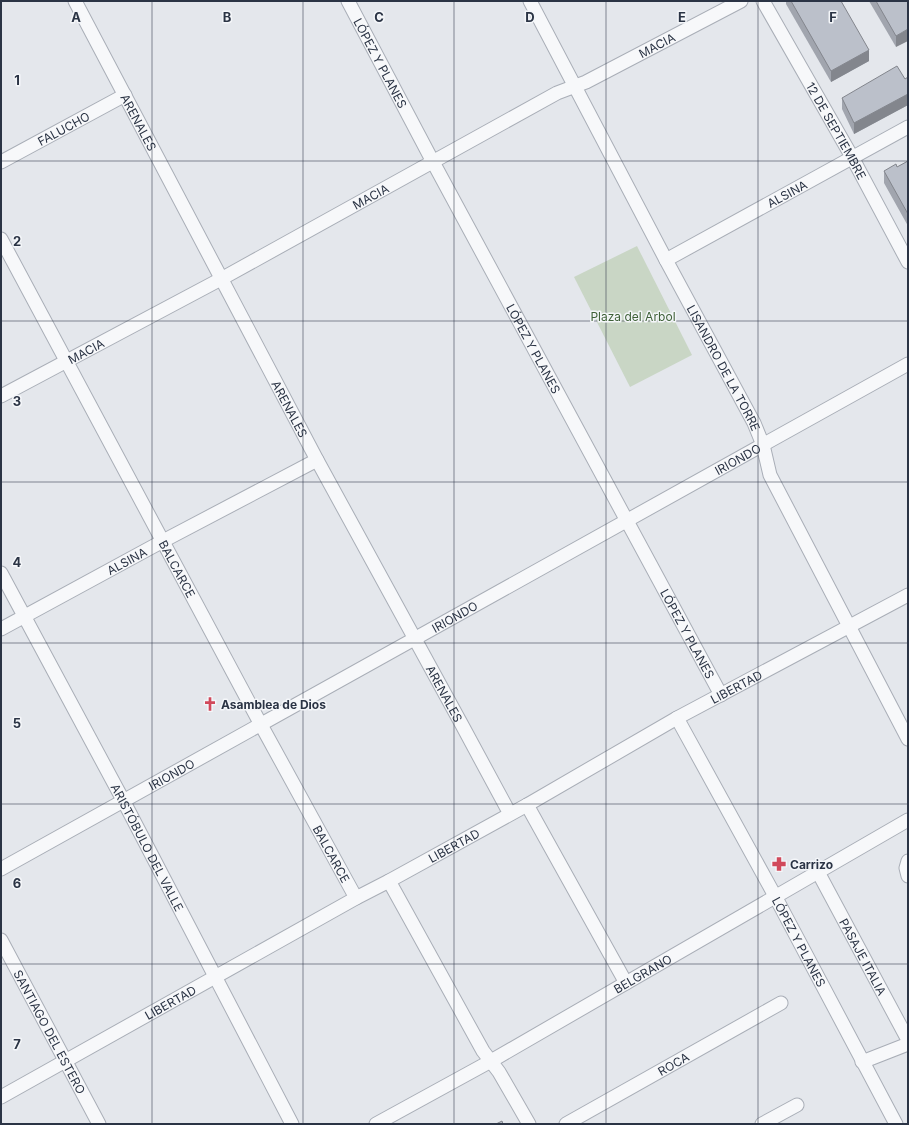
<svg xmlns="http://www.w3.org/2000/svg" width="909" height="1125" font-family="Inter,sans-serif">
	<rect width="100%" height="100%" fill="#e4e7ec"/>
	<polygon fill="#c9d6c5" points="637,246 692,355 630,387 574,277"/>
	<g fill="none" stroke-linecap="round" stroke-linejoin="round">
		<defs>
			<g id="street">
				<path id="s1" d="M 75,1 L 317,460 L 462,725 L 510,814"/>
				<path id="s2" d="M 348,1 L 433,162 L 721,695"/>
				<path id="s3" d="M 530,1 L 666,260 L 754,423 L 763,445 L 770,475 L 908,739"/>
				<path id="s4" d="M 763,1 L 852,157 L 908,262"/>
				<path id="s5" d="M 1,162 L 125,95"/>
				<path id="s6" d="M 1,239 L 260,723 L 356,898"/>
				<path id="s7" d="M 666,260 L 908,127"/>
				<path id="s8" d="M 1,396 L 221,279 L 557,93 L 586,82 L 741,1"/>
				<path id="s9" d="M 1,573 L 123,800 L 292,1124"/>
				<path id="s10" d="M 1,629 L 163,541 L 317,460"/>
				<path id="s11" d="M 677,718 L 775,896 L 896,1124"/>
				<polyline points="527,805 626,983"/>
				<polyline points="908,861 906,868 908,876"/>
				<path id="s12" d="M 1,869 L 908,364"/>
				<path id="s13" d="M 818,872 L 908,1040"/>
				<polyline points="389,881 483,1051 499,1072 529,1124"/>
				<path id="s14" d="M 1,940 L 99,1124"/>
				<polyline points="862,1062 908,1044"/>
				<path id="s15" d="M 1,1097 L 356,898 L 389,881 L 527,805 L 677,718 L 908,595"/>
				<path id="s16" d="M 376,1124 L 491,1061 L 908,820"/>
				<path id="s17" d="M 566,1124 L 781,1003"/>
				<polyline points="762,1124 797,1105"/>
			</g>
		</defs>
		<use href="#street" stroke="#a9aeb7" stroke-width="15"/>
		<use href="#street" stroke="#f7f8fa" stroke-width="13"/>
	</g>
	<g fill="#a1a5ae">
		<polygon points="786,1 841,1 869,61 831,82 786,4"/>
		<polygon points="869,1 908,1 896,47"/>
		<polygon points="908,77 908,105 854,134 842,109 842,98 905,79"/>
		<polygon points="908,161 908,226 884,183 884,171 897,167"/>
	</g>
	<g fill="#83868d">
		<polygon points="908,29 908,41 896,47 896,36"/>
		<polygon points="869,50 869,61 831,82 831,71"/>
		<polygon points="908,94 908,105 854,134 854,123"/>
	</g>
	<g fill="#bbc0ca" stroke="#83868d">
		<polygon points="791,1 841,1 869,50 831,71"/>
		<polygon points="876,1 908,1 908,29 896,36"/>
		<polygon points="897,66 905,79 908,77 908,94 854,123 842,98"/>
		<polygon points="908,161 908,214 884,171 896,164 897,167"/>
		<polygon points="502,1121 503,1124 496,1124"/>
	</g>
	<path fill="none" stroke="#2b3445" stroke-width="1" stroke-opacity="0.55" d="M 152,1 L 152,1124M 303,1 L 303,1124M 454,1 L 454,1124M 606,1 L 606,1124M 758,1 L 758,1124M 1,161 L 908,161M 1,321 L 908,321M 1,482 L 908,482M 1,643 L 908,643M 1,804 L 908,804M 1,964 L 908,964"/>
	<defs>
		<symbol id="church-bare" viewBox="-9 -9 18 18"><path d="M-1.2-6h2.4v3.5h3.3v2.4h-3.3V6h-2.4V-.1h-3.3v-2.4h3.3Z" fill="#d1495b" stroke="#f4f6f9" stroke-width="2.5" paint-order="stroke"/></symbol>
		<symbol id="pharmacy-bare" viewBox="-9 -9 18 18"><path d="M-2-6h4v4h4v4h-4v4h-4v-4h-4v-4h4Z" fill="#d1495b" stroke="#f4f6f9" stroke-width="2.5" paint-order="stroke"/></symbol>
	</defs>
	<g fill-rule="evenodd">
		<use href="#church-bare" x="200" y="694" width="20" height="20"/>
		<use href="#pharmacy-bare" x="769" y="854" width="20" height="20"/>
	</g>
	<g text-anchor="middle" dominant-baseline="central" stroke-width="3" stroke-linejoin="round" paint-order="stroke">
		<g font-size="12" fill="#2b3445" stroke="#f4f6f9">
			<text stroke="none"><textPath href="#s8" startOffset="744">MACIA</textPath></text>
			<text stroke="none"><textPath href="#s2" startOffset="70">LÓPEZ Y PLANES</textPath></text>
			<text stroke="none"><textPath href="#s1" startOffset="137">ARENALES</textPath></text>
			<text stroke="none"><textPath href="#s5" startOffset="71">FALUCHO</textPath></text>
			<text stroke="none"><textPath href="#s4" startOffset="149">12 DE SEPTIEMBRE</textPath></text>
			<text stroke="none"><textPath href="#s7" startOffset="138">ALSINA</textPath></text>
			<text stroke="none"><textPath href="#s8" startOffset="420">MACIA</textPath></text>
			<text stroke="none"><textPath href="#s2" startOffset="394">LÓPEZ Y PLANES</textPath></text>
			<text stroke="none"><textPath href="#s8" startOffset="96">MACIA</textPath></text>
			<text stroke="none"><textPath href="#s3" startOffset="415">LISANDRO DE LA TORRE</textPath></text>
			<text stroke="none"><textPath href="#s1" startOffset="461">ARENALES</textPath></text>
			<text stroke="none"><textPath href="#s12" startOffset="843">IRIONDO</textPath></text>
			<text stroke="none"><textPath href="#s10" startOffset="143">ALSINA</textPath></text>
			<text stroke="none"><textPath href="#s6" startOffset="374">BALCARCE</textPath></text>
			<text stroke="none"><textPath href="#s12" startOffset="519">IRIONDO</textPath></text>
			<text stroke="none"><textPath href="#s2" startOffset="718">LÓPEZ Y PLANES</textPath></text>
			<text stroke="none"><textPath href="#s15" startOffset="842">LIBERTAD</textPath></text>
			<text stroke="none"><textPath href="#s1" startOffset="785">ARENALES</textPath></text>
			<text stroke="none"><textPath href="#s12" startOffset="195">IRIONDO</textPath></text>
			<text stroke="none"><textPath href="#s15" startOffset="518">LIBERTAD</textPath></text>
			<text stroke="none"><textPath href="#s9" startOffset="311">ARISTÓBULO DEL VALLE</textPath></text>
			<text stroke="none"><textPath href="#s6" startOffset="698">BALCARCE</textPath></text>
			<text stroke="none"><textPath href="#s11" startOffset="255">LÓPEZ Y PLANES</textPath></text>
			<text stroke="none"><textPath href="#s13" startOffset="96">PASAJE ITALIA</textPath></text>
			<text stroke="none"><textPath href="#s16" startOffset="306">BELGRANO</textPath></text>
			<text stroke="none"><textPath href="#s15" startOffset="194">LIBERTAD</textPath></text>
			<text stroke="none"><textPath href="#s14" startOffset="104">SANTIAGO DEL ESTERO</textPath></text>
			<text stroke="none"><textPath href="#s17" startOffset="123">ROCA</textPath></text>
		</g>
		<g font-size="12" fill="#3f6138" stroke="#f4f6f9">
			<text x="633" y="316">Plaza del Arbol</text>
		</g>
		<g font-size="12" font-weight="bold" fill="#2b3445" stroke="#f4f6f9" text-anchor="start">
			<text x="221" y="704">Asamblea de Dios</text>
			<text x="790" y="864">Carrizo</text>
		</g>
	</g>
	<g font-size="13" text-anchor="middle" font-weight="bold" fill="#2b3445" stroke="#f4f6f9" stroke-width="3" stroke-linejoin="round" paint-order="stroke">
		<text x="76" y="22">A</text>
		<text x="227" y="22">B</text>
		<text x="379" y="22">C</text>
		<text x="530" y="22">D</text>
		<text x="682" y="22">E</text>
		<text x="833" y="22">F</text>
		<text x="17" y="85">1</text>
		<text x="17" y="246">2</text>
		<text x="17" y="406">3</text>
		<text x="17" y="567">4</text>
		<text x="17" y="728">5</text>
		<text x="17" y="888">6</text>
		<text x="17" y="1049">7</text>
	</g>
	<rect width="909" height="1125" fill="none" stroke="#2b3445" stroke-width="4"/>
</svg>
